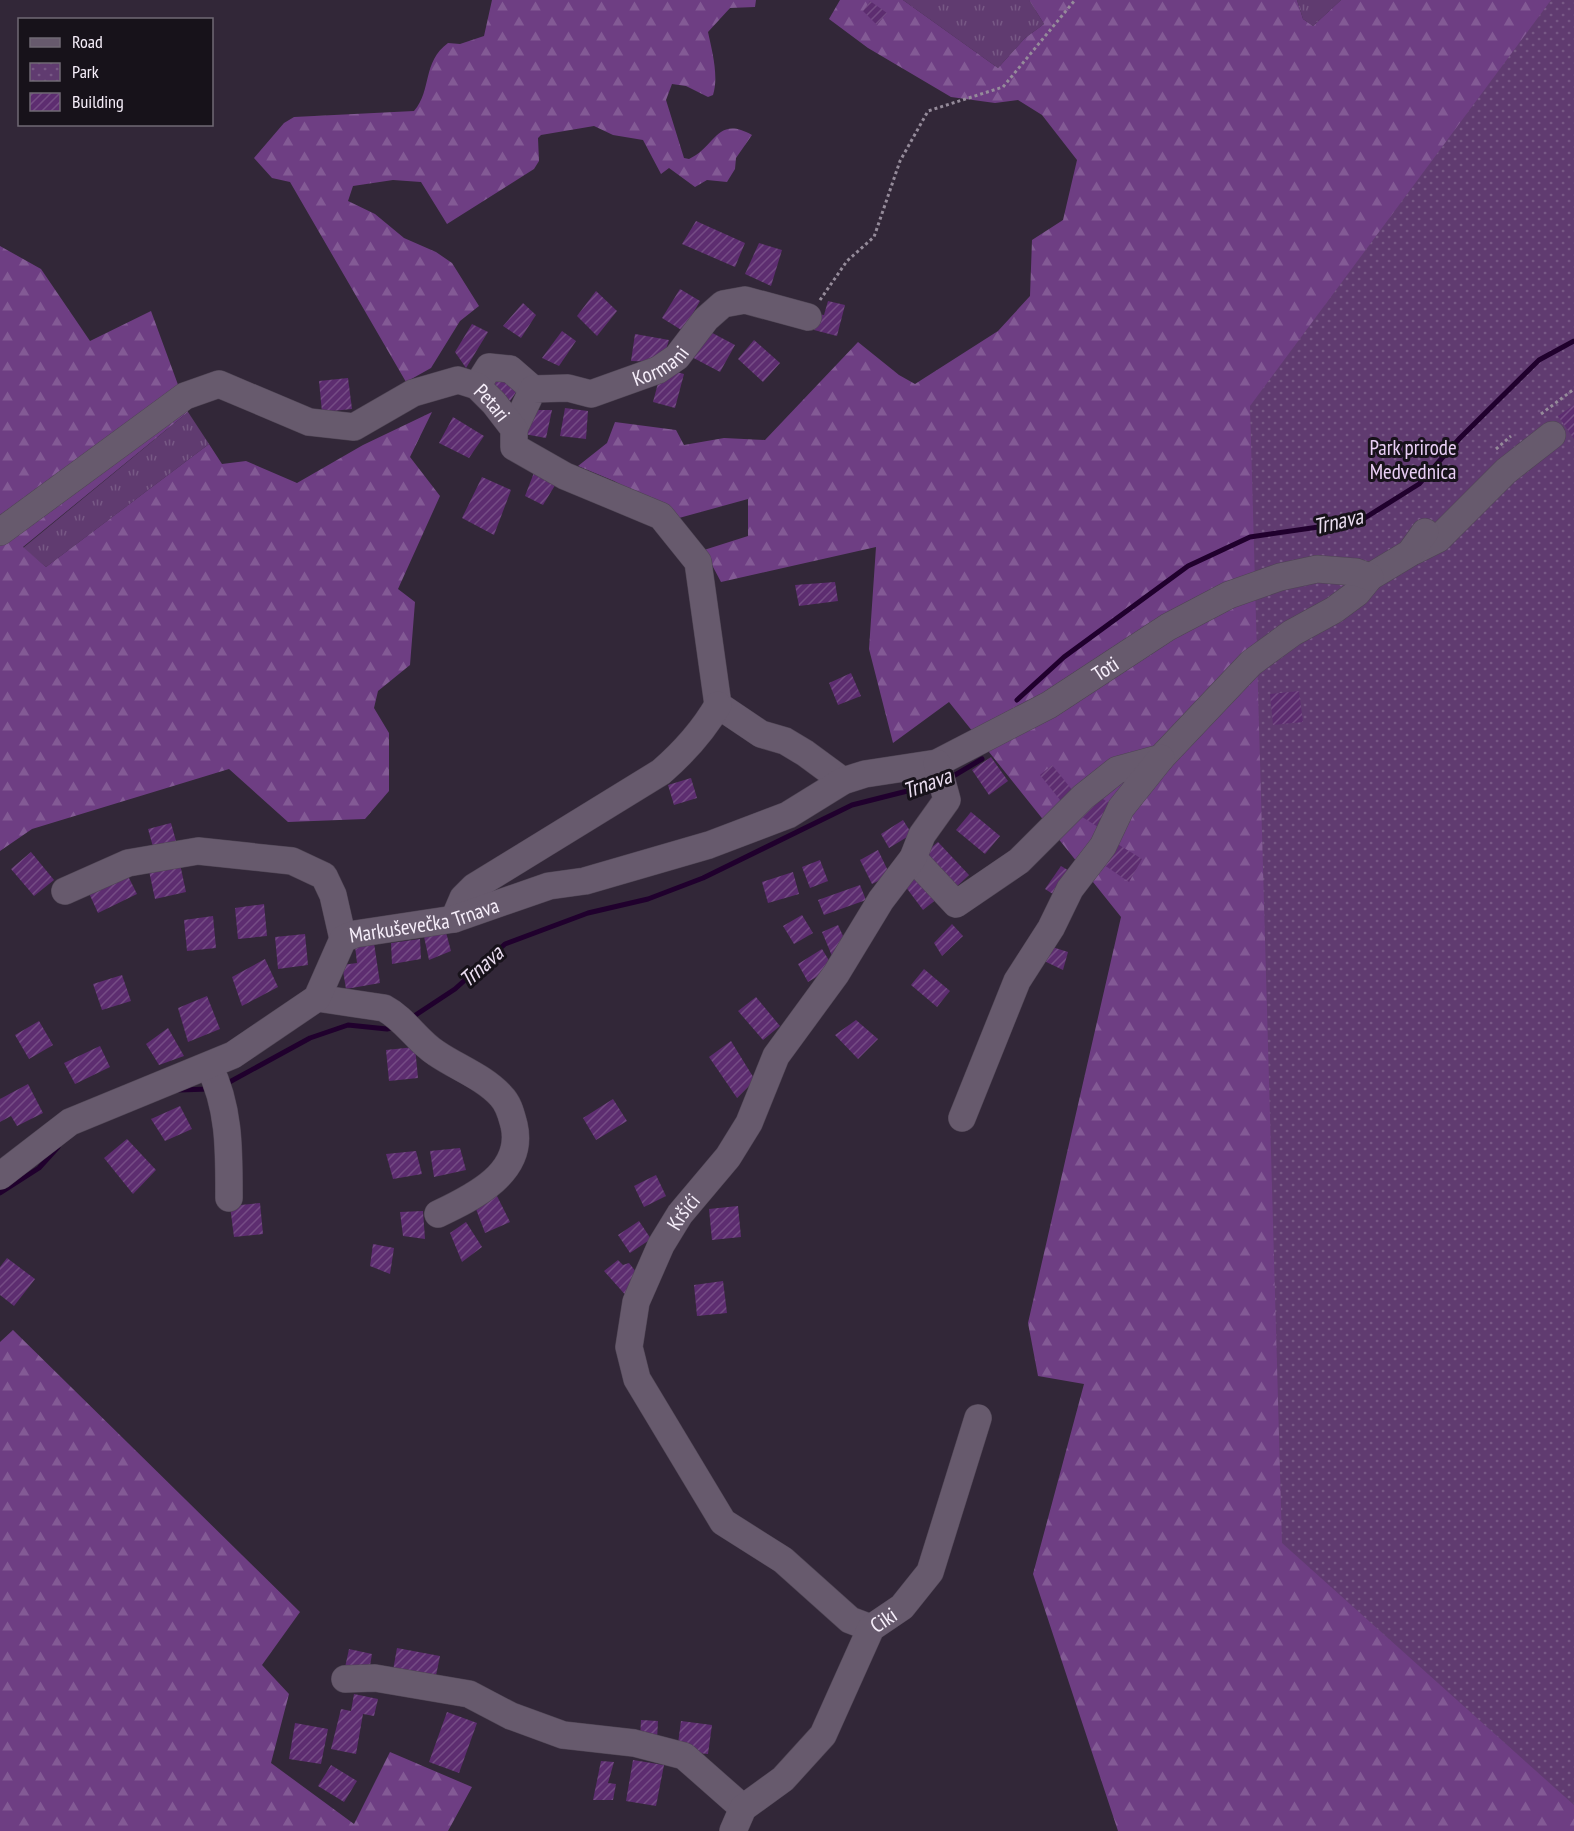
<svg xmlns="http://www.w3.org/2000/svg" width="1574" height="1831" font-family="'PT Sans Narrow',sans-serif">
	<defs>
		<pattern id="grass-tufts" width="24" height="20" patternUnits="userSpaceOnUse" patternTransform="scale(1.5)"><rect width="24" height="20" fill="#603b70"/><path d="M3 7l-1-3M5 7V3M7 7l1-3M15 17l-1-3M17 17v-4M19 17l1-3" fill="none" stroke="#775885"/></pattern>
		<pattern id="forest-firs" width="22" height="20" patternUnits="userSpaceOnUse" patternTransform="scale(1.5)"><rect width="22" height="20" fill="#6e3e83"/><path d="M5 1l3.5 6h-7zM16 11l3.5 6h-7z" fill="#835a95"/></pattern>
		<pattern id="park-dots" width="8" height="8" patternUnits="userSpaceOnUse" patternTransform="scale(1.5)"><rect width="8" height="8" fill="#603b70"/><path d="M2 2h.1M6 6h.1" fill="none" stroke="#775885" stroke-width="1.8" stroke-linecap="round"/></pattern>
		<pattern id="building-hatch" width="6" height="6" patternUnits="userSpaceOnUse" patternTransform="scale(1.5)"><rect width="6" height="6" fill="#5d2d70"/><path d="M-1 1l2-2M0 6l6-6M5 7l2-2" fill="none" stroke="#754c85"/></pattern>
	</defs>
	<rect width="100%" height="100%" fill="#322738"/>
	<g fill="url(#grass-tufts)">
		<polygon points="903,0 1029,0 1044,24 1025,38 998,68"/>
		<polygon points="1297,0 1341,0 1313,26 1303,19"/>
		<polygon points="188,412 209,444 46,567 23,548"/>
	</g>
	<g fill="url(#forest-firs)">
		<path d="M 492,0 L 756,0 L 755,7 L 730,8 L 708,32 C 712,51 719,76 713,95 L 708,97 L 686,86 L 672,84 L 666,100 L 684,158 L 689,159 C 716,147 716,115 752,135 L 736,158 L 735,169 L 727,182 L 707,180 L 695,187 L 669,168 L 661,174 L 643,140 L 613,135 L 594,126 L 541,135 L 538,138 L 539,161 L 534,169 L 447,224 L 421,182 L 393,180 L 353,186 L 348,201 L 375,214 L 404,238 L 436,252 L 452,263 L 479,306 L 460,321 L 431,368 L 406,382 L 290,182 L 272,178 L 254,158 L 284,123 L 294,117 L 414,111 C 432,90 422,62 448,43 L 460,44 L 484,36 Z"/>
		<polygon points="840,0 903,0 998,68 1025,38 1044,24 1029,0 1297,0 1303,19 1313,26 1341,0 1574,0 1574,1831 1118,1831 1033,1574 1084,1384 1038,1376 1028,1323 1121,917 949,702 893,743 869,649 876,547 721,582 704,550 748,536 748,499 679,518 614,481 578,466 607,443 615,422 676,430 684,445 724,438 765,440 858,342 899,375 915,384 998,331 1030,296 1032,240 1063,220 1077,160 1042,115 1018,100 995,103 951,97 868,48 829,19"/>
		<polygon points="0,246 41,269 90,341 151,311 188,412 23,547 46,567 209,444 222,464 246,461 297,483 363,445 432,412 410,457 440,496 398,589 415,602 410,665 378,691 374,708 389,733 389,791 365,819 288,822 229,769 32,829 0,851"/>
		<polygon points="13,1330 300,1612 262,1665 289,1694 271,1763 354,1824 390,1752 472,1787 448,1831 0,1831 0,1342"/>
	</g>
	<polygon fill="url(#park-dots)" points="1551,0 1574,0 1574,1805 1282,1543 1250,406"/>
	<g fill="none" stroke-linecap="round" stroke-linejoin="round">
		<g stroke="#20002d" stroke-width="5">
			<polyline points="1017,700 1064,657 1188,566 1250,537 1360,521 1419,484 1460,438 1539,360 1574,341"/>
			<polyline points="950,778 982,759"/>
			<polyline points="411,1018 455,989 505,944 588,913 648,899 703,878 852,805 935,784"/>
			<polyline points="224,1085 310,1038 348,1025 387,1029 395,1027"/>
			<polyline points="179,1090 209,1089"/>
			<polyline points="0,1193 39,1168 58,1147"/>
		</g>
	</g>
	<g fill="url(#building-hatch)">
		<polygon points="870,1 887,13 877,25 863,11"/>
		<polygon points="696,221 745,243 735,267 682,244"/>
		<polygon points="759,243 782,250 771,286 745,274"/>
		<polygon points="680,289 700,301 683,331 662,318"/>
		<polygon points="596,291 617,311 597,336 577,316"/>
		<polygon points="828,301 845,305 837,336 814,330 818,314 824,315"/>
		<polygon points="523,303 536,315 521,338 503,326"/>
		<polygon points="472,324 488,332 466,368 455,352"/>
		<polygon points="703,328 735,345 720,372 688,355"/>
		<polygon points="562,331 576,341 559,366 542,358"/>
		<polygon points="635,334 669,340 662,362 631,361"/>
		<polygon points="754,340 780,363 763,382 738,359"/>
		<polygon points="662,368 684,374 675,408 653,402"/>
		<polygon points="493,372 519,388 510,401 484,385"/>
		<polygon points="348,378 352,409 322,412 319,381"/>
		<polygon points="1574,405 1574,439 1558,416"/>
		<polygon points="565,408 588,411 586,439 560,436"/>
		<polygon points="528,410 552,410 546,438 524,434"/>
		<polygon points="453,417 484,436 469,458 439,443"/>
		<polygon points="535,470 557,482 543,505 525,496"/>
		<polygon points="482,477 511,490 494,535 462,518"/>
		<polygon points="835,582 838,601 799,606 795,585"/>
		<polygon points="851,673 861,696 838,705 829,683"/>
		<polygon points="1299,691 1303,722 1273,725 1270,694"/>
		<polygon points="991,757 1008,781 989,795 972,770"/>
		<polygon points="1052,765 1077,796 1065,806 1040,775"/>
		<polygon points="691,778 697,798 674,805 668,785"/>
		<polygon points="1094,793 1112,805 1098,827 1079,815"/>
		<polygon points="971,812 1000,836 985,854 956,830"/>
		<polygon points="903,820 912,834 889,848 881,834"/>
		<polygon points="171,823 178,848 155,854 148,829"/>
		<polygon points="938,842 969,875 953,890 921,856"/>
		<polygon points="1116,843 1142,859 1129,882 1104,865"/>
		<polygon points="878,850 890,875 872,884 860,860"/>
		<polygon points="31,852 54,880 34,896 11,869"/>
		<polygon points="820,860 828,881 810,888 802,867"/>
		<polygon points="180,864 186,892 155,899 149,871"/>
		<polygon points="1061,866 1071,872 1056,896 1045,889"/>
		<polygon points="918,870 938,898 923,910 902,882"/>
		<polygon points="126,872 137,894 98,913 88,891"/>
		<polygon points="793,872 799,894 768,903 762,882"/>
		<polygon points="860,885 866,900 824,915 818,900"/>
		<polygon points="264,904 267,936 238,939 235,908"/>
		<polygon points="802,915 813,933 794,944 783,926"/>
		<polygon points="213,916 216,948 187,951 184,920"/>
		<polygon points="952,924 963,936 942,956 934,943"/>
		<polygon points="444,925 451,951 429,960 423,932"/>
		<polygon points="838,925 849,949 832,956 822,932"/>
		<polygon points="305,934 308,965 278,969 275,937"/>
		<polygon points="420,939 421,959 392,964 391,943"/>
		<polygon points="374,943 380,983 346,989 342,965 357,963 355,946"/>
		<polygon points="1046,945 1068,952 1063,970 1040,959"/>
		<polygon points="822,949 833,967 808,982 798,964"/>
		<polygon points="265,959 278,987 242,1006 232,977"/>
		<polygon points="924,969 950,991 937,1007 911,985"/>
		<polygon points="122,975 131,1001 102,1010 93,984"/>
		<polygon points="207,996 220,1029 188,1042 178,1008"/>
		<polygon points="756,997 780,1026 763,1040 738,1011"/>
		<polygon points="856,1020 878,1039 858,1059 835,1035"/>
		<polygon points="39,1021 53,1045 29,1059 15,1035"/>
		<polygon points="168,1028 184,1056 159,1065 146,1044"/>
		<polygon points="731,1041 755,1080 737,1098 709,1057"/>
		<polygon points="100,1046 110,1067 75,1084 64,1063"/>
		<polygon points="415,1047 418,1078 389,1081 386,1050"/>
		<polygon points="28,1084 43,1113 17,1126 11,1116 0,1122 0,1099"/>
		<polygon points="613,1099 627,1121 596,1140 583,1118"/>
		<polygon points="180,1106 192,1129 165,1141 151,1119"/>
		<polygon points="127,1139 156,1170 133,1194 104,1158"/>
		<polygon points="460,1148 466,1170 434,1177 430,1151"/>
		<polygon points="416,1151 422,1174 393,1179 386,1154"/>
		<polygon points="656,1175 666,1196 644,1207 634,1186"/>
		<polygon points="495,1192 510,1222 485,1233 473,1201"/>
		<polygon points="260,1203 263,1234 234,1237 230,1206"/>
		<polygon points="738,1206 741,1237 712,1240 709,1209"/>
		<polygon points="423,1211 425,1239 403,1236 400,1212"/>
		<polygon points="639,1221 651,1239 630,1253 618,1235"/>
		<polygon points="466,1222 482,1247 462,1262 450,1233"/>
		<polygon points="373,1244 394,1248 390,1274 370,1266"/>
		<polygon points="7,1258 35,1279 14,1306 0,1295 0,1267"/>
		<polygon points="618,1260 623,1265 629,1263 640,1277 629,1299 604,1271"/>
		<polygon points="723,1281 727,1313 697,1316 694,1285"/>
		<polygon points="397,1648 440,1656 434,1685 392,1676"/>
		<polygon points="349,1649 372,1654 368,1677 344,1672"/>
		<polygon points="354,1694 378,1699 374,1716 363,1714 356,1754 331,1749 341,1709 351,1711"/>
		<polygon points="447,1712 477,1723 459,1773 429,1762"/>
		<polygon points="641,1720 658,1721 657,1740 640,1739"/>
		<polygon points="681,1721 712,1725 708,1754 677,1751"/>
		<polygon points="295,1723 328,1729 321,1764 289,1759"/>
		<polygon points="633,1760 664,1765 656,1806 626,1801"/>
		<polygon points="601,1761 614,1762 608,1783 616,1784 613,1800 593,1800"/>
		<polygon points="331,1765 357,1781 344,1802 318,1786"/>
	</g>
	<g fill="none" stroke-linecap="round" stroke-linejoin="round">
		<defs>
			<g id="minor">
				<polyline points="477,386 489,367 510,369 533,389"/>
				<path id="s1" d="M 514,429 L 533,389 L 568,388 L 591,394 L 658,370 L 677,357 L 706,319 L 723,304 L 745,300 L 808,317"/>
				<path id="s2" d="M 0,532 L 185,396 L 219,384 L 309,422 L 354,427 L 413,393 L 458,380 L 477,386 L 494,403 L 514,429 L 514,447 L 565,476 L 661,516 L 698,562 L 718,705 L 761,734 L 785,741 L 805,753 L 843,781"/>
				<polyline points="1414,551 1438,539 1506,471 1552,435"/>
				<polyline points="913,858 956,904 1019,861 1083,797 1117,770 1161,758 1251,663 1292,633 1334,610 1357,593 1370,577 1410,553 1425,532"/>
				<polyline points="65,891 128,863 198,851 292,861 324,876 333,895 343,939"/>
				<path d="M 454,919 L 463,898 L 474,887 L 661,772 C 684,752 703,731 718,705"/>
				<path d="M 317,998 L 384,1008 C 405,1019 417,1041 436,1053 C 456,1067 484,1077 501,1096 C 509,1104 511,1114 514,1125 C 525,1172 474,1197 438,1214"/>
				<path d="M 209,1066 C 230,1108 229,1152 229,1198"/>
				<polyline points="962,1118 1017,981 1051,928 1070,889 1103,846 1121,808 1161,758"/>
				<path id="s3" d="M 0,1176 L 70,1122 L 233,1055 L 317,998 L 343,939 L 355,934 L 454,919 L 549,886 L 585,881 L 709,845 L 788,815 L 843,781 L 865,774 L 937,763 L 1049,705 L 1168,627 L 1229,595 L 1280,577 L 1317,569 L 1356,572 L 1370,577"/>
				<path id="s4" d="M 871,1628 L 850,1620 L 783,1560 L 723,1522 L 637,1379 L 629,1347 L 636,1302 L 661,1245 L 680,1214 L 728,1157 L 749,1123 L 776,1056 L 836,974 L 881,900 L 913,858 L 922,835 L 947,800 L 937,763"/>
				<polyline points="345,1679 375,1678 469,1694 511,1716 563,1735 634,1743 684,1756 743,1808"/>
				<path id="s5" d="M 733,1831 L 743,1808 L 783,1779 L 823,1735 L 871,1628 L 902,1607 L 930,1572 L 978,1418"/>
			</g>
		</defs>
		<use href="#minor" stroke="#4f4554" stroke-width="28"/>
		<g stroke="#958b9a" stroke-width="3" stroke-dasharray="3 3" stroke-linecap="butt">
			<polyline points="820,300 847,261 874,237 900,161 928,111 1003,87 1075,0"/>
			<polyline points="1541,414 1574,389"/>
			<polyline points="1496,449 1511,436"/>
		</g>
		<use href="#minor" stroke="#675a6d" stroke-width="27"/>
	</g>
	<g text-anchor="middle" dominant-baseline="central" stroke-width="6" stroke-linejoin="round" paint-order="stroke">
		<g font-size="21" fill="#f6eefa" stroke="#17121a">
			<text stroke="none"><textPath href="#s1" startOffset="178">Kormani</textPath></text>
			<text stroke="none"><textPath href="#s2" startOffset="566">Petari</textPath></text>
			<text stroke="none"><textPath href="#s3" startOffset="1248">Toti</textPath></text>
			<text stroke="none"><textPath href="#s3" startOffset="514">Markuševečka Trnava</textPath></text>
			<text stroke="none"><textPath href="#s4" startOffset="531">Kršići</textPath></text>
			<text stroke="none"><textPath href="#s5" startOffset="266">Ciki</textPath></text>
		</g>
		<g font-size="21" fill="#eacff6" stroke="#17121a">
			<text x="1413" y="447">Park prirode<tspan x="1413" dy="24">Medvednica</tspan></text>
		</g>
		<g font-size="22" font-style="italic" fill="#ebdef1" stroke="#17121a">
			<text transform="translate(1338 521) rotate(-13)">Trnava</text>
			<text transform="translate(927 783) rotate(-20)">Trnava</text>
			<text transform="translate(481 966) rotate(-42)">Trnava</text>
		</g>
	</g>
	<rect x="18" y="18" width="195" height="108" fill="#17121a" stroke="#706a74" stroke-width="1.5"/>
	<rect x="30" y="38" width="30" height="9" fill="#675a6d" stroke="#706a74" stroke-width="1.5"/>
	<text x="72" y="48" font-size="18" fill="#f6eefa">Road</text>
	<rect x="30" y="63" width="30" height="18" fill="url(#park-dots)" stroke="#706a74" stroke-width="1.5"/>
	<text x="72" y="78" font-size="18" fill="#f6eefa">Park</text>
	<rect x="30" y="93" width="30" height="18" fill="url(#building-hatch)" stroke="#706a74" stroke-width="1.5"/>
	<text x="72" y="108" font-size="18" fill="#f6eefa">Building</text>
</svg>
